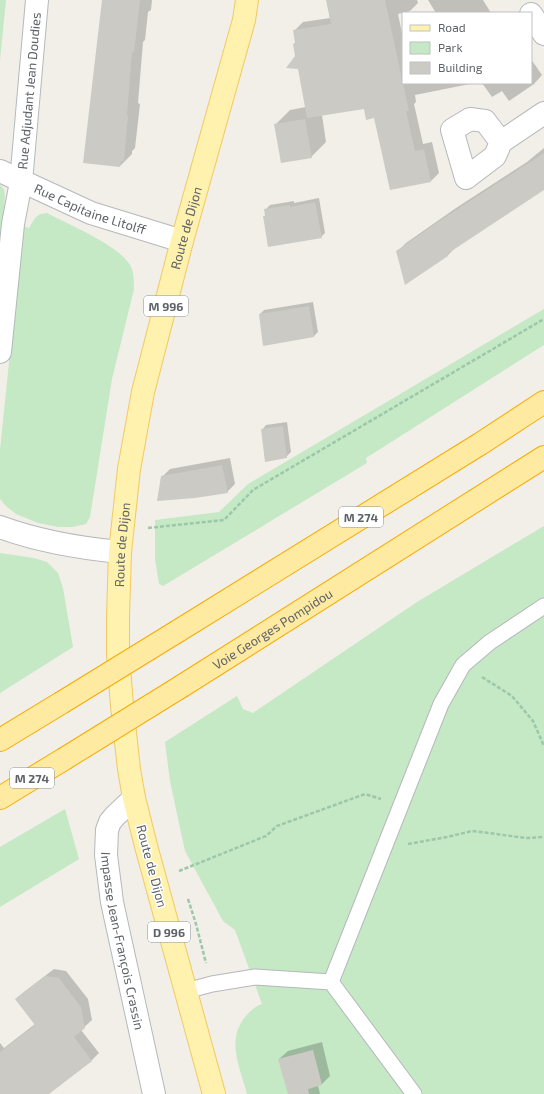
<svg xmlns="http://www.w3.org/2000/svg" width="544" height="1094" font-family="'Exo 2',sans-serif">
	<rect width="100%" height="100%" fill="#f1efe8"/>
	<g fill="#c5e8c5">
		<polygon points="0,0 6,0 0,60"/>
		<polygon points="0,185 4,189 5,197 0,250"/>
		<path d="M 47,213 C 69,225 117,244 130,265 C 134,272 134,281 134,289 L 112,379 L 90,517 L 86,524 L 72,527 L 58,527 L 38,523 L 16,514 L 6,506 L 0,499 L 0,450 L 23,226 L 29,228 L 35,218 L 40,214 Z"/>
		<polygon points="544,309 544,345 366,458 367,463 163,586 159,584 155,559 155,520 219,512 248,484"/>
		<path d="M 544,526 L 544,1094 L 247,1094 C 240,1067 226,1041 245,1017 C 250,1012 255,1006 262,1004 L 235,930 L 223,921 L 185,851 L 170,781 L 165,742 L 237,696 L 243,709 L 253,713 L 417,602 Z"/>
		<polygon points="0,553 34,558 47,562 58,573 63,588 73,647 0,693"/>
		<polygon points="65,809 79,859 0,907 0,847"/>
	</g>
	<g fill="#0003">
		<polygon points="103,0 152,0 151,10 148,12 145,40 143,42 138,103 140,104 135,148 132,151 132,154 120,166"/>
		<polygon points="327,0 417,0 418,3 410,11 398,14 403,38 403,83 475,83 415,95 416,102 414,104 423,144 432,142 439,173 431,181 375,117 365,108 322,115 326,142 311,157 275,125 290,110 306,107 296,56 296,42 294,31 303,22 330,18"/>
		<polygon points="428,0 483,0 491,13 436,13"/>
		<polygon points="531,59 542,75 534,84 509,101 502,91 492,97 482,83 531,83"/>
		<polygon points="544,148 544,189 456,247 447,256 397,252 406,243 456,208 527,162"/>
		<polygon points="319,198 325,233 321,237 264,217 266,214 265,210 270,205 294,201 294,203"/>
		<polygon points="313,302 318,332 314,336 264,345 260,314 264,310"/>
		<polygon points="287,422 291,452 286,457 262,430 266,425"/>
		<polygon points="230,458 235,484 227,492 162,477 170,469"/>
		<polygon points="54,969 66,971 88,999 92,1020 81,1030 99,1053 91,1061 48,1094 0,1094 0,1043 4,1048 35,1024 16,999 24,992"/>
		<polygon points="322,1042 330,1076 322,1084 318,1085 320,1094 289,1094 279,1059 288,1051"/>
	</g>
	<g fill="#cccac5">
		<polygon points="102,0 140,0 134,53 132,52 127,115 128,115 124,161 121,161 120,167 83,163"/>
		<polygon points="326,0 385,0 409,111 406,111 415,151 424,149 431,182 390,190 374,118 366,120 364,109 307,118 298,69 286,68 295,56 293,44 295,43 293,30 331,24"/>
		<polygon points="305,119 312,158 281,163 274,124"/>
		<polygon points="544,153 544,190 447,254 448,256 405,285 396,251 447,216"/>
		<polygon points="315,202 322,238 268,247 263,216 265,216 264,209 290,205 290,207"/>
		<polygon points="309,306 314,337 263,346 259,314"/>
		<polygon points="283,426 287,458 265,462 261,429"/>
		<polygon points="222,465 228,493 195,498 157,501 161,476"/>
		<polygon points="45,976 59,978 81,1007 85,1028 74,1037 92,1061 49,1094 0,1094 0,1052 35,1025 15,999"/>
		<polygon points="313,1050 322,1085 308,1089 309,1094 288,1094 278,1059"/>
	</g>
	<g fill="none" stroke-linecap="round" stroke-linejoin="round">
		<defs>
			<g id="service">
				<polyline points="331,982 441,704 463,665 490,642 544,606"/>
				<polyline points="186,991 212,984 255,977 331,982 414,1094"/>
			</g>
			<g id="minor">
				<polyline points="531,14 544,34"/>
				<polyline points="501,142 485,121 470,119 452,130 466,178 495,156 501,142 544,113"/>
				<path id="s1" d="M 0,171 L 91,213 L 182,241"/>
				<path id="s2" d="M 0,352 L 13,224 L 21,182 L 37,0"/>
				<path d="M 0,527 C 38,541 79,548 120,552"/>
				<path id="s3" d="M 134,798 L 115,816 L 110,822 L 107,830 L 106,855 L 112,902 L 154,1094"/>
			</g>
			<g id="primary">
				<path id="s4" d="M 214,1094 L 146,846 L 134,798 L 129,769 L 122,706 L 118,654 L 118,617 L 120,552 L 129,469 L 143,392 L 182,241 L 244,20 L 247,0"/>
			</g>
			<g id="trunk">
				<polyline points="178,631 480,444 544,402"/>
				<path id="s5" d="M 182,686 L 544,457"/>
				<polyline points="0,740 61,703"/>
				<polyline points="0,798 64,759"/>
			</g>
		</defs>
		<use href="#service" stroke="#b5b8bc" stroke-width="17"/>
		<use href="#minor" stroke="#b5b8bc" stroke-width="24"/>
		<use href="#primary" stroke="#f2c960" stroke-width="24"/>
		<use href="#trunk" stroke="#f9ab00" stroke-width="24"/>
		<g stroke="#9cc7a9" stroke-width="2.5" stroke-dasharray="4 2" stroke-linecap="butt">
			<polyline points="148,528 224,520 253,490 544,319"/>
			<polyline points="482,677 512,696 533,721 544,746"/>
			<polyline points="408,844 447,837 472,831 527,838 544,837"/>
			<polyline points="179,871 266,836 277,826 365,794 381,799"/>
			<polyline points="188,899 196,924 206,963"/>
		</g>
		<use href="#service" stroke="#fff" stroke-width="15"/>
		<use href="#minor" stroke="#fff" stroke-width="22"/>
		<use href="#primary" stroke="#fff2af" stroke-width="22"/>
		<use href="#trunk" stroke="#feeaa1" stroke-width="22"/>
		<defs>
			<g id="trunk-bridge">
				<polyline points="61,703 178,631"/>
				<polyline points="64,759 182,686"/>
			</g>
		</defs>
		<use href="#trunk-bridge" stroke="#f9ab00" stroke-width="24" stroke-linecap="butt"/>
		<use href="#trunk-bridge" stroke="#feeaa1" stroke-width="22"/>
	</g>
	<g text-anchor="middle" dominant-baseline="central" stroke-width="3" stroke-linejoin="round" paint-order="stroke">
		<g fill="#fff" stroke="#8f9295" stroke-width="1">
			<rect x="144" y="296" width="44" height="20" rx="3"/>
			<rect x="339" y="507" width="44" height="20" rx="3"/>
			<rect x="10" y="768" width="44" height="20" rx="3"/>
			<rect x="148" y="922" width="42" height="20" rx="3"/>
		</g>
		<g font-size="12" font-weight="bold" fill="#5f6368">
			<text x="166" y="306">M 996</text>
			<text x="361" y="517">M 274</text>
			<text x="32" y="778">M 274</text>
			<text x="169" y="932">D 996</text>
		</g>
		<g font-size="13" fill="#5f6368" stroke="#fff">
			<text stroke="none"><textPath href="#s2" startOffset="263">Rue Adjudant Jean Doudies</textPath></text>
			<text stroke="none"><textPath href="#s1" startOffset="98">Rue Capitaine Litolff</textPath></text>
			<text stroke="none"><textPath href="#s4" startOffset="885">Route de Dijon</textPath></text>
			<text stroke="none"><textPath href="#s4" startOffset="561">Route de Dijon</textPath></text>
			<text stroke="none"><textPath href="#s5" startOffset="107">Voie Georges Pompidou</textPath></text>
			<text transform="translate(152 866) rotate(75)">Route de Dijon</text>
			<text stroke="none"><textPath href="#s3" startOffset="155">Impasse Jean-François Crassin</textPath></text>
		</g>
	</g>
	<rect x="402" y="12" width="130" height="72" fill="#ffffff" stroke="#bfc1c3"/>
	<rect x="410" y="25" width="20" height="6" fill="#fff2af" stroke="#bfc1c3"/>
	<text x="438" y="32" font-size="12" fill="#5f6368">Road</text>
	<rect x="410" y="42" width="20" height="12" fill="#c5e8c5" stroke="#bfc1c3"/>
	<text x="438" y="52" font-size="12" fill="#5f6368">Park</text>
	<rect x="410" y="62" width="20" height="12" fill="#cccac5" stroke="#bfc1c3"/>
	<text x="438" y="72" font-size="12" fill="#5f6368">Building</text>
</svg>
